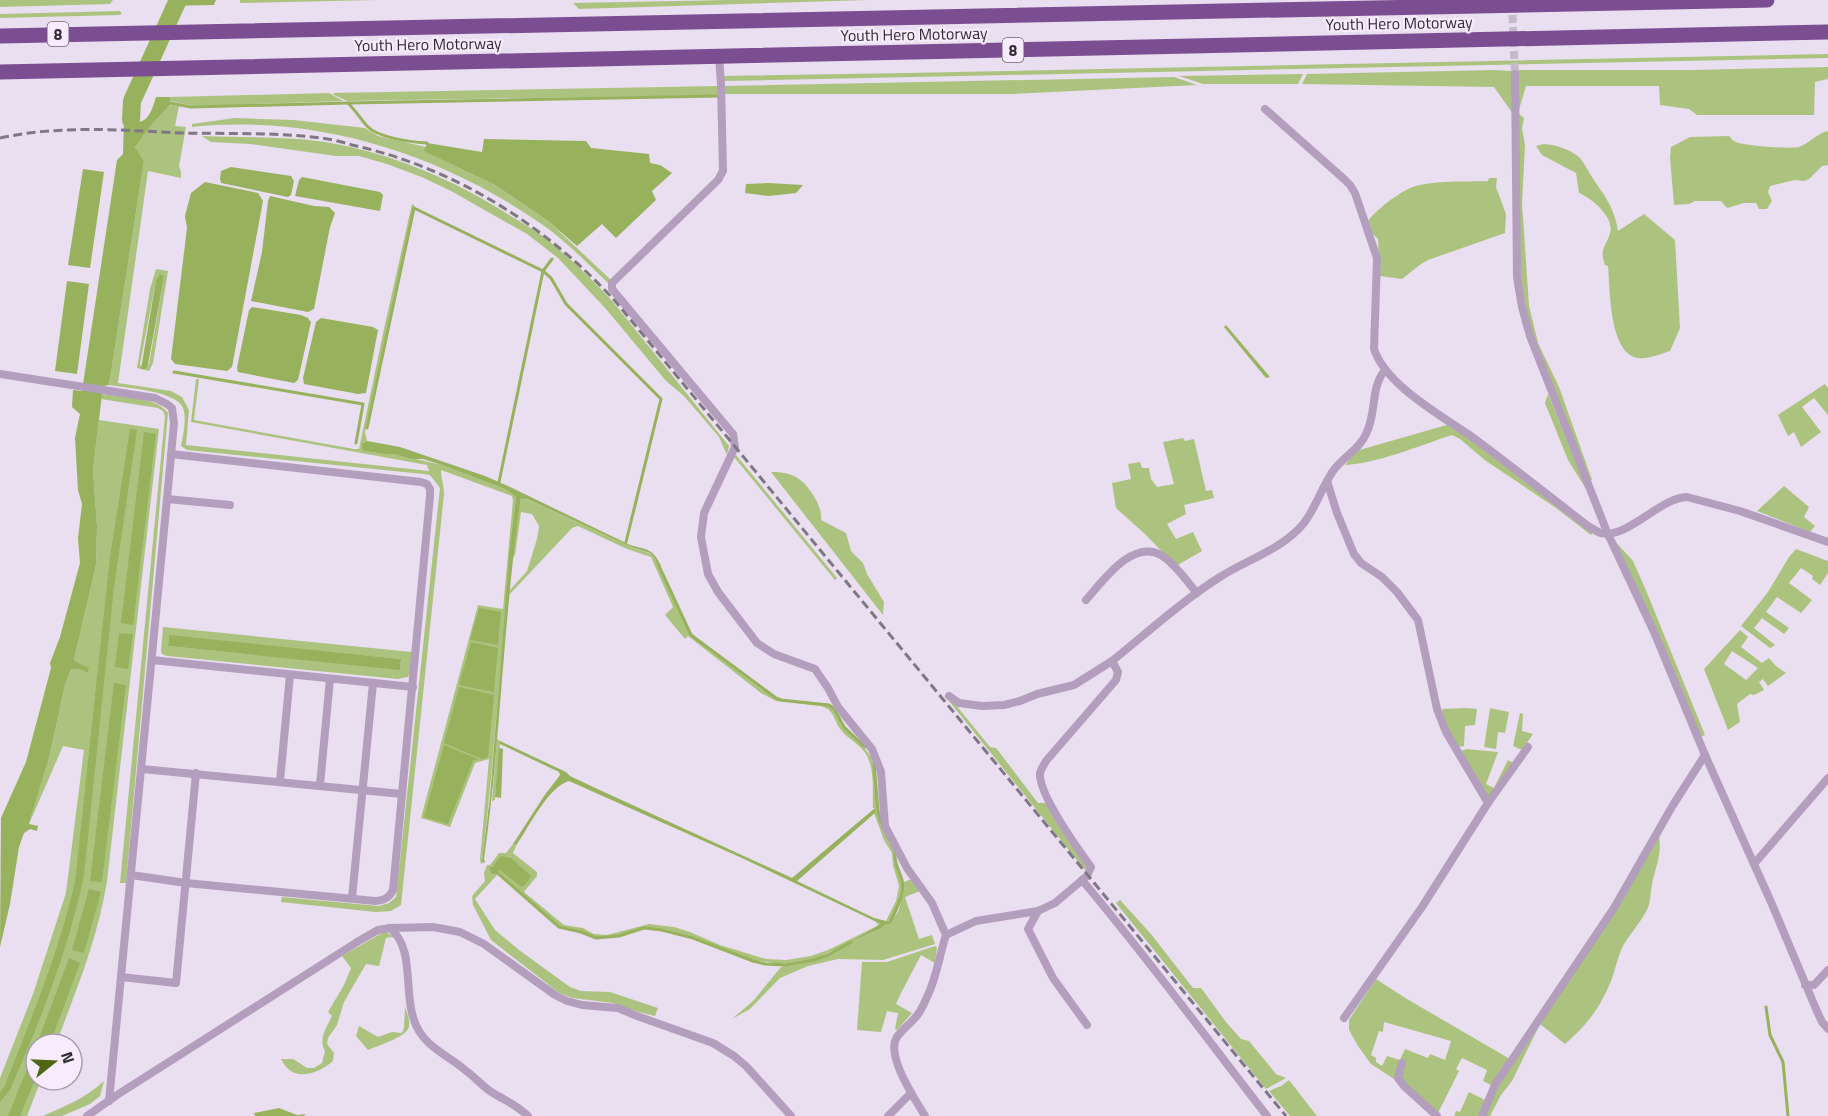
<svg xmlns="http://www.w3.org/2000/svg" width="1828" height="1116" font-family="'Titillium Web',sans-serif">
	<rect width="100%" height="100%" fill="#eadef1"/>
	<g fill="#acc37f" fill-rule="evenodd">
		<polygon points="0,0 113,0 110,4 0,7"/>
		<polygon points="240,0 377,0 240,3"/>
		<polygon points="730,0 868,0 579,9 573,3"/>
		<polygon points="120,11 122,14 119,15 0,18 0,14"/>
		<polygon points="1828,54 1828,58 723,81 723,76 909,73"/>
		<polygon points="1828,67 1828,79 1815,82 1814,115 1697,115 1689,109 1660,105 1659,86 1526,86 1518,113 1524,118 1522,128 1525,145 1522,203 1529,306 1538,343 1559,387 1592,480 1588,482 1532,337 1520,277 1517,70 1691,70"/>
		<polygon points="1494,70 1512,71 1513,114 1494,87 1302,84 1307,74"/>
		<polygon points="1303,74 1298,84 1203,84 1179,76"/>
		<polygon points="1174,77 1197,85 1013,94 724,94 723,86"/>
		<polygon points="718,86 718,95 347,101 334,95 333,93"/>
		<polygon points="329,93 343,101 194,106 170,101 170,97"/>
		<path d="M 170,105 L 179,106 L 175,126 L 186,127 L 179,166 L 181,172 L 181,178 L 148,171 L 118,383 L 171,391 L 182,397 L 189,410 L 186,445 L 429,471 L 427,465 L 191,422 L 196,379 L 199,379 L 194,420 L 354,449 L 359,449 L 384,329 L 412,204 L 415,206 L 413,208 L 365,432 L 367,441 L 362,444 L 365,451 L 385,454 L 394,454 L 442,465 L 505,489 L 516,497 C 502,618 497,740 482,861 L 483,863 L 481,864 L 480,860 L 489,759 L 475,763 L 450,827 L 421,818 L 478,605 L 503,609 L 513,500 L 512,496 L 441,470 C 441,478 444,485 444,494 L 401,905 L 391,911 L 376,912 L 281,902 L 282,897 L 379,906 L 389,903 L 396,897 L 440,488 L 430,475 L 423,474 L 187,450 L 181,446 C 183,435 187,419 183,408 C 177,391 126,388 109,385 L 144,161 L 135,147 L 153,123 Z"/>
		<path d="M 235,118 L 293,120 L 365,128 L 378,136 L 426,147 L 425,151 L 495,185 L 548,221 L 611,280 L 608,283 C 587,263 567,242 543,225 C 441,154 317,114 192,127 L 192,124 Z"/>
		<path d="M 1828,131 L 1828,165 L 1822,166 L 1809,179 L 1804,181 L 1795,180 L 1770,186 L 1768,192 L 1772,201 L 1767,209 L 1759,209 L 1756,203 L 1744,203 L 1727,208 L 1721,201 L 1695,201 L 1689,204 L 1674,205 L 1670,157 L 1671,147 L 1690,137 L 1729,136 C 1731,138 1733,141 1736,142 C 1745,146 1790,149 1799,147 C 1810,143 1817,133 1828,131 Z"/>
		<path d="M 202,136 C 243,138 284,136 325,142 C 391,153 453,179 509,215 C 521,222 533,229 544,237 C 569,257 592,279 613,302 L 729,446 L 727,455 L 719,437 L 684,396 L 666,381 L 606,309 L 558,258 L 527,234 L 451,191 L 424,178 L 387,164 L 359,156 L 336,156 L 250,144 L 211,142 Z"/>
		<path d="M 1544,144 C 1557,145 1569,149 1579,157 C 1584,162 1588,171 1592,177 C 1605,197 1614,206 1618,231 L 1644,214 L 1675,240 L 1680,328 L 1670,351 C 1661,354 1649,359 1638,358 C 1609,354 1610,288 1608,266 L 1605,265 C 1599,247 1606,248 1610,233 C 1615,217 1591,198 1579,193 L 1576,173 L 1542,155 L 1536,146 Z"/>
		<path d="M 1489,178 L 1497,178 L 1496,187 L 1506,214 L 1505,233 L 1428,260 L 1421,264 L 1402,279 L 1380,276 L 1378,239 L 1373,234 L 1368,221 C 1375,211 1400,191 1413,187 C 1434,180 1465,182 1488,181 Z"/>
		<path d="M 156,269 L 168,271 L 153,363 L 149,371 L 137,368 L 150,289 ZM 163,275 L 163,283 L 149,364 L 141,366 L 140,364 L 156,280 Z"/>
		<polygon points="1825,384 1828,388 1828,415 1814,398 1802,407 1821,432 1801,447 1794,432 1788,436 1778,415"/>
		<path d="M 102,394 C 120,397 158,397 168,413 L 126,883 L 120,883 L 165,416 L 163,411 L 158,408 L 101,399 Z"/>
		<polygon points="1548,394 1588,492 1568,460 1545,403"/>
		<path d="M 99,420 L 159,429 L 107,881 C 98,938 76,991 56,1044 L 36,1044 L 36,1080 L 41,1080 L 27,1116 L 0,1116 L 0,1078 L 33,994 L 66,893 L 84,750 L 63,746 L 29,824 L 49,758 L 65,685 L 71,669 L 82,670 L 88,672 L 89,667 L 80,665 L 74,660 L 96,565 L 97,526 L 93,470 Z"/>
		<path d="M 1450,424 L 1594,532 L 1591,535 L 1556,508 L 1486,461 L 1460,439 L 1452,435 C 1421,445 1376,464 1345,465 L 1356,451 Z"/>
		<polygon points="1183,438 1185,441 1194,439 1206,491 1212,490 1214,498 1184,505 1186,514 1167,524 1176,539 1193,532 1202,551 1176,566 1145,534 1116,508 1112,483 1131,479 1128,464 1140,462 1142,468 1149,468 1151,479 1157,487 1174,484 1163,442"/>
		<polygon points="736,455 837,578 835,580 734,457"/>
		<path d="M 771,472 C 781,472 791,473 799,479 C 810,487 823,507 821,520 L 846,533 L 851,551 L 863,563 L 867,574 L 884,602 L 883,615 Z"/>
		<polygon points="1784,486 1809,507 1804,517 1815,526 1810,532 1757,511"/>
		<path d="M 522,497 L 629,546 L 654,555 L 690,635 L 761,689 L 781,701 L 819,704 L 831,707 L 843,728 L 857,739 L 872,758 L 875,772 L 878,817 L 895,852 L 894,862 L 902,882 L 898,905 L 889,921 L 886,921 L 896,901 L 899,886 L 893,865 L 892,853 L 884,840 L 874,813 L 876,812 L 875,808 L 873,808 C 872,790 876,763 862,749 C 856,742 846,737 841,730 C 833,720 835,709 820,706 L 776,701 L 761,693 L 688,636 L 685,639 L 665,615 L 673,607 L 651,557 L 627,549 L 578,526 L 572,528 L 509,595 L 510,590 L 527,571 L 537,539 L 539,526 L 532,514 L 521,512 L 515,555 L 512,558 L 521,498 Z"/>
		<polygon points="1612,538 1633,561 1645,588 1705,735 1700,737"/>
		<polygon points="1796,549 1828,561 1828,573 1820,585 1812,579 1813,576 1801,568 1789,583 1812,600 1801,613 1777,597 1766,612 1789,628 1784,634 1762,618 1754,628 1775,645 1770,648 1741,626 1768,592 1789,557"/>
		<path d="M 163,627 L 412,652 L 410,673 L 408,677 L 398,679 L 167,656 L 162,654 L 161,651 ZM 169,636 L 401,659 L 400,669 L 168,646 Z"/>
		<path d="M 1740,630 L 1748,637 L 1741,647 L 1762,663 L 1769,658 L 1776,666 L 1786,673 L 1768,686 L 1763,679 L 1759,682 L 1764,690 L 1754,695 L 1750,694 L 1737,704 L 1740,722 L 1728,730 L 1704,669 ZM 1732,651 L 1758,668 L 1746,680 L 1724,664 Z"/>
		<polygon points="949,701 955,704 990,747 996,748 1038,803 1047,803 1087,866 1085,870"/>
		<polygon points="1466,708 1477,709 1475,725 1465,726 1464,746 1458,747 1446,729 1442,709"/>
		<polygon points="1490,708 1509,712 1505,733 1498,732 1496,749 1484,747"/>
		<polygon points="1520,713 1523,714 1522,731 1533,734 1522,750 1513,746"/>
		<polygon points="497,739 500,741 500,744 495,797 495,800 492,801"/>
		<polygon points="1467,749 1498,752 1486,784 1494,788 1508,760 1515,764 1489,800 1460,751"/>
		<path d="M 1659,835 C 1662,854 1656,866 1652,884 C 1650,896 1651,905 1644,915 C 1637,927 1627,937 1621,950 C 1617,960 1615,971 1611,981 C 1600,1008 1587,1025 1565,1044 L 1540,1024 L 1512,1081 L 1501,1095 L 1490,1116 L 1486,1116 L 1495,1091 Z"/>
		<path d="M 513,844 L 517,844 L 513,853 L 537,872 L 537,876 L 524,892 L 564,925 L 583,928 L 594,934 L 607,935 L 649,924 L 674,927 L 690,932 L 720,945 L 766,959 L 786,960 L 811,956 L 828,950 L 877,926 L 878,924 L 874,921 L 881,924 L 881,926 L 854,941 L 882,928 L 885,925 L 890,924 L 899,910 L 904,882 L 912,879 L 920,891 L 905,897 L 919,939 L 932,935 L 935,944 L 883,960 L 838,959 L 808,966 L 780,978 L 750,1009 L 732,1019 L 753,1001 L 781,967 L 814,961 L 829,956 L 848,944 L 814,959 L 781,964 L 752,960 L 694,937 L 664,929 L 643,928 L 615,936 L 596,937 L 582,931 L 559,926 L 501,876 L 498,870 L 500,869 L 521,887 L 511,858 C 501,857 497,863 490,868 L 497,875 L 475,899 L 495,930 L 519,950 L 570,987 L 581,991 L 610,992 L 658,1008 L 655,1016 L 639,1012 L 613,1003 L 572,998 L 558,992 L 491,940 L 473,905 L 472,896 L 485,881 L 484,873 L 487,865 L 490,865 L 499,853 L 506,853 Z"/>
		<polygon points="1120,900 1151,934 1193,988 1201,988 1226,1022 1241,1039 1249,1041 1276,1074 1286,1078 1266,1089 1116,903"/>
		<path d="M 386,932 L 398,939 L 392,937 L 386,938 L 379,966 L 366,964 L 344,1002 L 337,1025 L 328,1038 L 327,1044 L 334,1053 L 333,1061 C 317,1075 292,1083 281,1059 L 293,1059 L 307,1068 L 314,1068 L 322,1063 L 325,1051 C 318,1039 327,1027 332,1016 L 328,1012 L 344,985 L 351,968 L 342,956 L 382,933 Z"/>
		<polygon points="935,946 937,947 935,963 921,955 901,993 896,1004 912,1013 897,1030 895,1029 898,1013 887,1011 881,1032 857,1030 862,962 887,962"/>
		<path d="M 1376,979 L 1407,999 L 1510,1059 L 1491,1085 L 1483,1081 L 1487,1070 L 1462,1058 L 1456,1069 L 1459,1071 L 1438,1113 L 1404,1083 L 1401,1076 L 1400,1061 L 1394,1079 L 1371,1064 L 1358,1046 L 1349,1030 L 1349,1020 ZM 1384,1022 L 1451,1041 L 1445,1060 L 1430,1054 L 1428,1058 L 1405,1049 L 1400,1060 L 1387,1056 L 1382,1066 L 1376,1062 L 1376,1058 L 1371,1055 L 1379,1031 L 1383,1032 Z"/>
		<path d="M 405,1007 C 407,1013 410,1019 409,1026 C 408,1037 379,1045 368,1050 L 356,1036 L 359,1026 L 378,1037 L 392,1032 L 402,1033 L 404,1028 Z"/>
		<polygon points="1289,1080 1317,1116 1290,1116 1269,1091 1281,1086"/>
		<path d="M 104,1081 L 100,1096 L 90,1104 L 62,1116 L 43,1116 C 65,1106 86,1098 104,1081 Z"/>
		<polygon points="1469,1092 1485,1100 1479,1116 1454,1116 1456,1111 1460,1112"/>
	</g>
	<g fill="#99b35e">
		<polygon points="768,183 803,185 796,193 769,196 745,193 746,184"/>
		<polygon points="1226,325 1270,377 1266,378 1224,327"/>
		<polygon points="279,1108 297,1115 307,1114 303,1116 255,1116 254,1113"/>
	</g>
	<g fill="#97b15c">
		<polygon points="170,0 216,0 214,5 165,6"/>
		<path d="M 156,97 L 170,97 L 170,105 L 153,123 L 135,147 L 144,161 L 109,385 L 103,386 L 93,470 L 97,526 L 96,565 L 74,660 L 80,664 L 89,667 L 88,673 L 82,670 L 71,669 L 65,685 L 49,758 L 29,824 L 38,826 L 37,831 L 30,829 L 24,833 L 19,847 L 10,904 L 0,947 L 1,818 L 26,762 L 51,668 L 50,663 L 60,637 L 80,563 L 78,538 L 82,504 L 78,490 L 75,438 L 80,414 L 72,407 L 73,390 L 82,391 L 117,160 L 123,154 L 124,119 L 129,98 L 142,98 L 132,122 C 148,125 152,110 156,97 Z"/>
		<polygon points="484,139 586,141 591,148 649,154 650,163 660,165 672,173 652,191 656,200 616,238 602,224 577,246 548,221 495,185 424,151 427,143 482,152"/>
		<polygon points="231,167 291,176 294,181 291,195 288,197 221,183 220,178 221,171"/>
		<polygon points="83,169 104,172 90,268 68,265"/>
		<polygon points="302,177 380,192 383,195 380,211 295,196 299,180"/>
		<polygon points="205,182 258,193 263,201 232,367 227,371 175,364 171,359 187,228 185,216 191,193"/>
		<polygon points="270,196 314,206 329,207 335,213 330,227 314,309 308,312 251,301 262,252 268,201"/>
		<polygon points="160,275 163,275 163,283 148,364 145,369 141,369 156,280"/>
		<polygon points="67,281 89,284 77,374 55,371"/>
		<polygon points="252,307 301,315 308,318 311,322 298,380 294,383 238,372 237,368 249,310"/>
		<polygon points="321,318 373,327 378,330 366,393 358,394 304,384 303,378 316,322"/>
		<path d="M 130,429 L 137,430 L 114,587 L 84,875 C 69,949 40,1021 10,1090 L 0,1102 L 0,1093 L 5,1085 C 31,1019 59,952 75,882 L 110,557 Z"/>
		<polygon points="144,432 156,434 133,625 121,623"/>
		<path d="M 367,441 L 400,447 L 485,476 L 508,486 L 630,545 C 647,550 653,548 661,566 L 658,566 L 654,556 L 650,553 L 629,546 L 527,499 L 521,498 C 503,618 501,739 484,859 L 485,862 L 483,863 L 482,861 L 490,797 L 509,556 L 516,497 L 505,489 L 442,465 L 423,459 L 412,459 L 394,454 L 384,454 L 365,451 L 362,449 L 362,444 Z"/>
		<polygon points="479,608 501,612 498,645 470,640"/>
		<polygon points="119,633 133,634 128,669 115,667"/>
		<polygon points="169,635 401,659 400,670 168,646"/>
		<polygon points="471,642 498,648 494,692 459,685"/>
		<polygon points="114,683 126,685 102,882 90,881"/>
		<polygon points="459,687 494,695 488,757 482,759 444,743"/>
		<path d="M 500,741 L 566,772 L 570,776 L 591,786 L 792,878 L 875,808 L 876,812 L 797,881 L 874,918 L 890,922 L 890,924 L 885,925 L 882,928 L 851,942 L 881,924 L 742,858 L 569,781 C 548,787 529,827 517,844 L 513,844 L 544,796 L 560,775 L 559,772 L 500,744 Z"/>
		<polygon points="444,745 478,759 473,761 448,824 424,817"/>
		<polygon points="499,748 503,749 501,798 495,797"/>
		<polygon points="501,856 511,858 531,876 525,885 521,887 500,870 498,870 501,876 500,877 496,874 492,874 489,867 492,867"/>
		<polygon points="89,889 101,892 84,953 72,950"/>
		<polygon points="69,958 80,963 50,1044 37,1044"/>
		<polygon points="33,1054 36,1055 36,1077 20,1116 8,1116"/>
	</g>
	<g fill="none" stroke-linecap="round" stroke-linejoin="round">
		<g stroke="#97b15c" stroke-width="3">
			<polyline points="170,103 191,107 348,103 718,96"/>
			<path d="M 348,103 C 355,110 360,118 367,126 C 378,138 411,142 427,143"/>
			<polyline points="174,372 363,404 356,443"/>
			<polyline points="367,428 414,208 543,271 551,278 566,304 661,399 626,542"/>
			<polyline points="499,482 543,271 552,259"/>
			<polyline points="659,566 691,635 776,698 781,700 829,705 834,709 844,727 865,747"/>
			<polyline points="874,763 878,811 881,822"/>
			<polyline points="501,876 559,927 581,932 596,938 619,936 644,928 662,930 693,938 753,961 765,964 785,965 814,960 828,955 851,942"/>
			<path d="M 890,922 C 896,911 905,892 902,880 C 899,869 894,865 895,852"/>
			<polyline points="1766,1007 1770,1035 1783,1062 1788,1116"/>
		</g>
		<polyline stroke="#97b15c" stroke-width="18" points="131,120 132,101 178,0"/>
		<polyline stroke="#c5bacb" stroke-width="8" stroke-dasharray="8 4" stroke-linecap="butt" points="1512,3 1515,74"/>
		<g stroke="#b49ebe" stroke-width="8">
			<path d="M 719,56 L 721,84 L 723,171 L 718,180 L 612,283 L 612,289 L 733,434 L 735,447 L 704,513 L 701,537 L 708,574 L 718,592 L 757,643 L 774,654 L 815,669 L 828,688 L 838,707 L 872,749 L 881,772 L 885,826 L 907,868 L 932,903 L 946,935 C 939,956 937,977 927,997 C 925,1002 922,1008 919,1013 C 913,1022 903,1028 897,1037 C 885,1055 915,1099 925,1116"/>
			<polyline points="1515,74 1517,277 1522,307 1530,336 1607,532 1654,632 1705,755 1771,902 1816,1009 1822,1022 1828,1029"/>
			<path d="M 1265,109 L 1344,179 L 1350,185 L 1355,193 L 1377,258 L 1374,349 C 1386,386 1444,417 1475,439 C 1513,467 1550,497 1588,526 C 1592,528 1597,532 1601,533 C 1628,539 1659,498 1687,497 L 1740,511 L 1828,542"/>
			<polyline points="0,374 155,398 167,404 172,408 174,423 167,499 230,505"/>
			<polyline points="1327,481 1337,513 1354,554 1361,563 1382,577 1397,592 1418,620 1437,709 1446,732 1488,803"/>
			<path d="M 1086,600 C 1103,581 1132,539 1161,555 C 1175,564 1186,580 1197,593"/>
			<polyline points="152,660 413,687"/>
			<polyline points="949,696 959,703 982,706 1004,705 1020,701 1037,694 1074,685 1112,661"/>
			<polyline points="142,769 402,794"/>
			<polyline points="280,781 290,675"/>
			<polyline points="320,785 330,679"/>
			<polyline points="1754,864 1828,778"/>
			<path d="M 131,875 L 186,883 L 375,901 C 385,900 389,898 393,890 L 430,496 L 430,489 L 427,484 L 421,482 L 171,454"/>
			<path d="M 1082,880 C 1147,957 1205,1036 1267,1116"/>
			<polyline points="352,898 373,683"/>
			<polyline points="1038,911 1028,929 1053,978 1087,1025"/>
			<path d="M 390,928 C 418,951 400,1000 419,1031 C 430,1049 450,1057 465,1070 C 475,1077 483,1087 493,1093 C 506,1101 517,1105 528,1116"/>
			<path d="M 946,935 L 976,921 L 1038,911 L 1055,903 L 1087,876 L 1091,867 C 1078,849 1039,795 1040,774 C 1040,770 1044,765 1046,761 L 1116,680 L 1118,672 L 1112,661 C 1148,632 1182,601 1220,577 C 1248,559 1283,549 1304,523 C 1316,507 1322,487 1333,471 C 1343,457 1359,450 1366,434 C 1377,413 1370,388 1385,370"/>
			<polyline points="121,977 176,983 196,773"/>
			<polyline points="1805,985 1814,985 1828,970"/>
			<polyline points="1344,1018 1422,907 1488,803 1528,747"/>
			<polyline points="1402,1063 1398,1078 1404,1086 1437,1116"/>
			<polyline points="109,1101 167,499"/>
			<polyline points="87,1116 117,1095 357,942 378,930 390,928 433,927 460,932 484,944 555,995 567,1001 582,1005 618,1008 637,1016 713,1043 734,1056 746,1066 791,1116"/>
			<polyline points="888,1116 911,1093"/>
			<polyline points="1482,1116 1495,1085 1614,908 1673,805 1705,755"/>
		</g>
		<g stroke="#7b4d91" stroke-width="15">
			<polyline points="0,36 1767,0"/>
			<polyline points="0,72 1828,32"/>
		</g>
		<path stroke="#7f7884" stroke-width="3" stroke-dasharray="9 4.5" stroke-linecap="butt" d="M 0,138 C 60,125 120,130 180,133 C 227,134 274,132 321,138 C 331,139 342,142 352,145 C 453,167 546,225 616,302 L 1286,1116"/>
	</g>
	<g text-anchor="middle" dominant-baseline="central" stroke-width="4.5" stroke-linejoin="round" paint-order="stroke">
		<g fill="#f8ebfe" stroke="#6c6570" stroke-width="1.5">
			<rect x="47.5" y="22" width="21" height="24" rx="4.5"/>
			<rect x="1002.5" y="38" width="21" height="24" rx="4.5"/>
		</g>
		<g font-size="15" font-weight="bold" fill="#302c33">
			<text x="58" y="34">8</text>
			<text x="1013" y="50">8</text>
		</g>
		<g font-size="16" fill="#302c33" stroke="#f8ebfe">
			<text transform="translate(1399 23) rotate(-1)">Youth Hero Motorway</text>
			<text transform="translate(914 34) rotate(-1)">Youth Hero Motorway</text>
			<text transform="translate(428 44) rotate(-1)">Youth Hero Motorway</text>
		</g>
	</g>
	<g transform="translate(54 1062) rotate(72)"><circle r="28" fill="#f8ebfe" stroke="#a89fad" stroke-width="1.5"/>
	<path d="M0-4.5L10 22L0 15L-10 22Z" fill="#516613"/>
	<text y="-9" font-size="16" font-weight="bold" text-anchor="middle" fill="#302c33">N</text>
	</g>
</svg>
